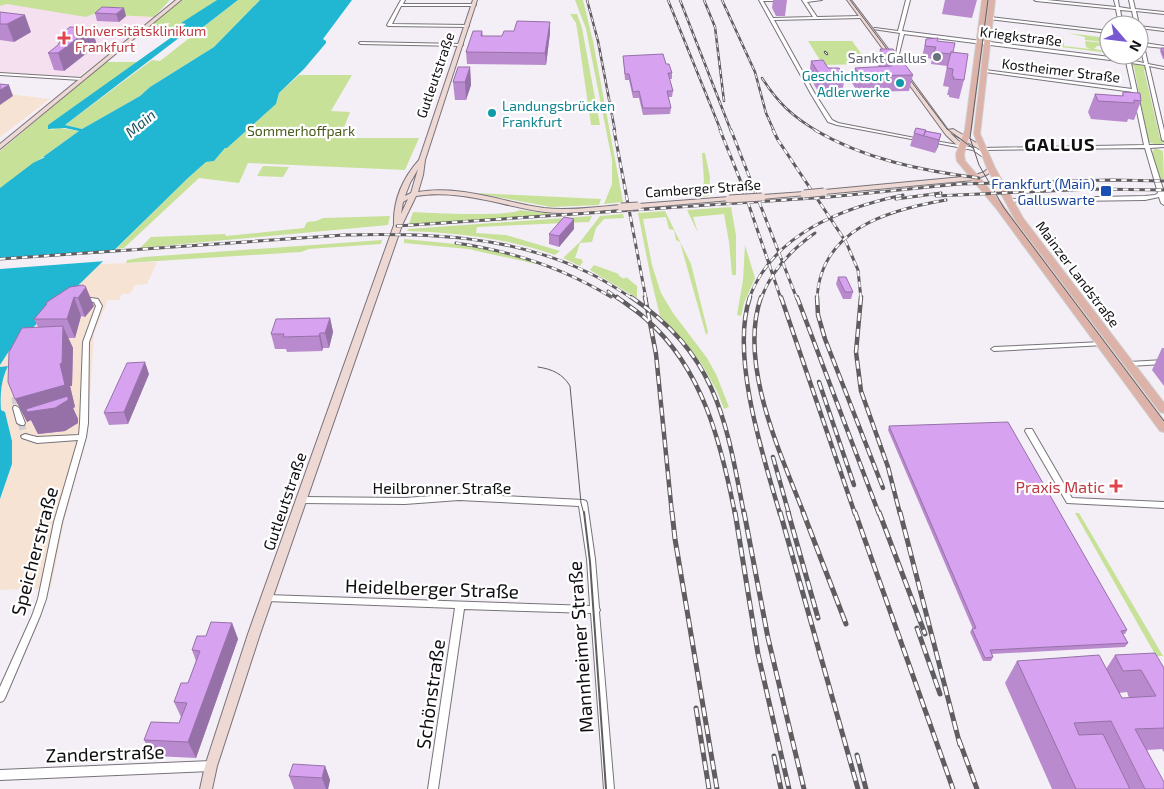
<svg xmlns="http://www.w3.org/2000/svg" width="1164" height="789" font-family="'Exo 2',sans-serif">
	<rect width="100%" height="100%" fill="#f4eff6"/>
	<g fill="#f6e3d3">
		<polygon points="0,93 50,99 0,137"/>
		<polygon points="157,262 147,284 135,285 130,294 122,294 119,300 108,300 94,333 88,431 63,526 51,588 0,590 0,499 12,464 12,441 5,412 1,410 0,401 2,381 7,366 0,367 0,365 9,351 100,264"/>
	</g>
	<polygon fill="#f5e0ef" points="7,4 93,14 154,17 78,78 0,73 0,6"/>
	<g fill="#c8e198">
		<polygon points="0,0 170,0 154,17 93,14 86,17 7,4 0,6"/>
		<polygon points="182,0 217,0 164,36 161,35 170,28 166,27 170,23 165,23 153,32 143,32"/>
		<polygon points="238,0 260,0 214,47 150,87 140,96 82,129 65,125 152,60 160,61"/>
		<polygon points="575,0 583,0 593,41 623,202 604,204 612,184 612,160 586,29"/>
		<polygon points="570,14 577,14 582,28 600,125 591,125 578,35 576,23"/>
		<polygon points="1068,33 1107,38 1109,53 1061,47 1059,38 1063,38 1064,46 1090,49 1086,47 1085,41 1104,43 1103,46 1097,46 1094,49 1106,51 1104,39 1103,42 1085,40 1085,37"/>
		<polygon points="808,41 852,41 869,64 823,65"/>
		<polygon points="106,62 138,62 48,125 51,130 59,128 79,131 0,188 0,151"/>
		<path d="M 1136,64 L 1146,67 L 1146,69 L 1144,70 L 1160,138 L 1163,138 L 1164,143 C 1158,146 1151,144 1146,140 L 1147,136 L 1134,67 L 1131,65 Z"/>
		<polygon points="299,75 352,75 331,111 350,112 340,138 419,138 405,170 248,163 239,183 199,178 124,248 116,249 189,177 206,162 214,161 225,148 227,148 276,104 279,93"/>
		<polygon points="1155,148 1163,151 1164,179 1160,179 1152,152"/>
		<polygon points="702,153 705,153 710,177 709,196 702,197 704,180"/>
		<polygon points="263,166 289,167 283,177 257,176"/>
		<polygon points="476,193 601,199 599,205 551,207"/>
		<polygon points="731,207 736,235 736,275 732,275 729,242 724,214 693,217 698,233 687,210"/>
		<path d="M 520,210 L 560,215 L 409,224 L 413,212 C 431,213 509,217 520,210 Z"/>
		<polygon points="665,211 691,264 708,332 706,335 680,242 676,240 674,230 669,229 666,217 643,219 652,265 661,293 673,313 707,358 716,374 729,407 724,409 717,391 701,363 682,339 660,316 651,279 638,213"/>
		<polygon points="623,214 624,218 604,219 596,228 592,242 580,243 575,258 581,259 583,262 580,266 563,258 580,242 600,216"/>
		<polygon points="390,216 388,225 140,248 151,237 225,234 226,236 304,228 307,222 316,221 323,218"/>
		<path d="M 592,216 L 589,222 L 477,227 L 476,233 L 506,235 L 560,251 L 555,255 C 507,238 458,233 407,231 L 408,229 Z"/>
		<polygon points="404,239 476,246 539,263 536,264 468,249 404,243"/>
		<polygon points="382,240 381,244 309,249 301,252 126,263 127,260 144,257"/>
		<polygon points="745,245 755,278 744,303 741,316 737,315 743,280"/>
		<polygon points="594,265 619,274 618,275 624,279 626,277 637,286 637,298 590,270"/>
		<polygon points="1075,513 1079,513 1163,656 1156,656"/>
	</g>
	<g fill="#21b7d2">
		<polygon points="217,0 238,0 198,31 184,34 65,125 82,129 140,96 150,87 214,47 260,0 352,0 323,39 326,41 326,43 304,69 279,93 276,104 227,148 225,148 214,161 206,162 189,177 49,314 46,314 28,333 16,351 9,351 0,365 0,188 33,163 45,157 43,157 79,131 65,128 48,129 48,125 176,34 174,33 186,24 181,23"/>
		<path d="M 8,366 C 1,380 0,394 1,410 L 5,412 L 12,441 L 12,464 L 0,499 L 0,367 Z"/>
	</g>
	<polygon fill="#f4eff6" points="118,250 106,261 0,269 0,258"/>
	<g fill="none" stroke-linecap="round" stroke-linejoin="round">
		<g stroke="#d2cdd4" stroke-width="7" stroke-dasharray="7 4" stroke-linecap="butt">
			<polyline points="15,397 16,408"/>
			<polyline points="21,423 25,436"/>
		</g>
		<defs>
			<g id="street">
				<polygon points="401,0 405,0 403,4 474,4 476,5 474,6 401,6 392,24 468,25 469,26 467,27 388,26 387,25"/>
				<polygon points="759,0 775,0 773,1 763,1 773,18 813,17 802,0 822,0 807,2 817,17 862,16 863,17 861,18 774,20 815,94 832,120 838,123 920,139 922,140 922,141 837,125 828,122 811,94"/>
				<polygon points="906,0 910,0 902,31 1126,59 1125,55 1129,55 1130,60 1144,63 1139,41 1139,31 1141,32 1144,43 1164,46 1164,48 1144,46 1148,64 1164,67 1164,69 1149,66 1164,130 1164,141 1162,140 1145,65 1131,63 1149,145 1164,145 1164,147 1150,148 1164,192 1164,205 1161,203 1159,197 1145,200 1006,202 1006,200 1008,199 1145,196 1155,195 1158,193 1145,148 983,150 981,149 983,148 1144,145 1133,92 985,72 983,71 985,70 1132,89 1126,62 904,34 898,58 895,59 900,33 873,29 875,28 898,31"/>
				<polygon points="1034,0 1047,0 1116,7 1114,0 1118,0 1119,7 1131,9 1129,0 1133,0 1135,9 1164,12 1164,14 1136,11 1139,25 1135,25 1132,11 1120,10 1123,25 1119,25 1116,9 1036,1"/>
				<polygon points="990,17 1109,31 1109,33 989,19 988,18"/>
				<polygon points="1139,26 1164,29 1164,31 1139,28"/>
				<polygon points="360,42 461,44 463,45 461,46 361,44 359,43"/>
				<polygon points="0,73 81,78 83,79 81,80 0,75"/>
				<polygon points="929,140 976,148 987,156 983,157 973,150 931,142 929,142"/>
				<polygon points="84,297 98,299 102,306 89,342 88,423 86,437 62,522 46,599 40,616 5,698 3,701 0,702 0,687 32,616 38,599 54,522 78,440 37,443 22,438 21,436 25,434 37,437 79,435 80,423 83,342 96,306 94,302 82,300 81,299"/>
				<polygon points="1102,342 1105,344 1104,345 994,351 991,349 994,347"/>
				<polygon points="1164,360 1164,364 1129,366 1126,364 1129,362"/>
				<polygon points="14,406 16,406 19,408 25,423 24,425 21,425 17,423 13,408"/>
				<polygon points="1026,429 1032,429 1072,498 1164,502 1164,508 1067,503 1025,431"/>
				<polygon points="459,494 583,500 586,501 587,503 595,559 599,608 600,610 599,612 614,789 604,789 591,613 464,609 438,789 428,789 455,608 267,601 264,600 263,598 264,596 267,595 590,606 587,559 579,506 459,500 405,504 301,503 298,502 297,500 298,498 301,497 405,498"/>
				<polygon points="211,761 214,763 216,766 214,769 211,771 0,780 0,770"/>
			</g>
			<g id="secondary">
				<polygon points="176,0 181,0 0,149 0,144"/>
				<path d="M 473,0 L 477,0 L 425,160 L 423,175 L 418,192 C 461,185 502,202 544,208 C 569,211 596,207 621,205 L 624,207 L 621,209 C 596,211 570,215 545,212 C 502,206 460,189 416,196 L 402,225 L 260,634 L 217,766 L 212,789 L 200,789 L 205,766 L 248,634 L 394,225 C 393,200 403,178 419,160 ZM 418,169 L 411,193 L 405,196 L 410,183 ZM 408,199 L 401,214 L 403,202 Z"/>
				<polygon points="847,0 851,0 895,58 895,60 891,60"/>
				<polygon points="903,74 907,74 948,130 953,129 985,148 985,150 981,150 949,132 965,147 960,148 946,135 903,76"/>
				<polygon points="991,166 994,168 988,174 974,180 824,194 821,192 824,190 973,176 984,172"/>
				<polygon points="804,192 806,193 806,195 762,199 759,197 762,195"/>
				<polygon points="729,197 732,199 731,200 638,208 635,206 638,204"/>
			</g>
			<g id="primary">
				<polygon points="982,0 988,0 971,130 964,154 965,161 1002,204 1164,421 1164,432 1160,431 996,208 957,161 956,154 965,130"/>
				<polygon points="989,0 995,0 980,134 995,168 1023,218 1164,403 1164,413 1160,412 1016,221 987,168 974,134"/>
			</g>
		</defs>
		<use href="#street" stroke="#78737a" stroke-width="2"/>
		<use href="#secondary" stroke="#78737a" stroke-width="2"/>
		<use href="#primary" stroke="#cfcfcf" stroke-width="2"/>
		<use href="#street" fill="#fff" fill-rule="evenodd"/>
		<use href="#secondary" fill="#eed8d4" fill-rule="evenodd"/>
		<use href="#primary" fill="#ddb2a9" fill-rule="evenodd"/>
		<g stroke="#605d61" stroke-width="1">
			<polyline points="850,0 947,129 974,149"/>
			<polyline points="988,0 970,138 979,165 1004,208 1164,421"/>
			<path d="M 538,367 C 552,369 563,374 570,386 L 581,503 L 584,514"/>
		</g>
		<polyline stroke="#605d61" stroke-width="2" points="584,512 590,562 606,789"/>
		<defs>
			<g id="rail-far3">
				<polyline points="587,0 598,41 615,131"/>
				<polyline points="668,0 721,131"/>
				<polyline points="680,0 731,131"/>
				<polyline points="704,0 715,27 724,101"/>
				<polyline points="722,0 755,72 766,113 774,131"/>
				<polyline points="825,52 827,54"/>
				<path d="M 762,78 C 778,103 792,116 817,131"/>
			</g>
			<g id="rail-far2">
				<polyline points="614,130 646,299"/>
				<polyline points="720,130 741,182 781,299"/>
				<polyline points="731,130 797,299"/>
				<polyline points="773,130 778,140 846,242 858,270 861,299"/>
				<path d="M 815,130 C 864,159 923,171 979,178"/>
				<polyline points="936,196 1092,189 1164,190"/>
				<polyline points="896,199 941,193"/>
				<polyline points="397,226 829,197 959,184 1111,180 1164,181"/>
				<path d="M 456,243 C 512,251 563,268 611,297"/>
				<path d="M 0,259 L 344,235 C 426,233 511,235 587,272 C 602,279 618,289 633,299"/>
				<polyline points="608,291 618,299"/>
				<path d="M 749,299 C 772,234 842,208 903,195"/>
				<path d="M 761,299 C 771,270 791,250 815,233"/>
				<path d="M 817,299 C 820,229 888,210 946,200"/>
			</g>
			<g id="rail-far1">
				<path d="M 617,297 C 627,305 638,311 647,320 C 703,369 721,443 735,514"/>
				<path d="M 631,297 C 717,355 726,420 744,514"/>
				<polyline points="645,297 656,354 672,514"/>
				<path d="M 750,297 C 730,355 763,456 780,514"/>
				<path d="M 761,297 C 738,364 780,452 804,514"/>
				<polyline points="781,297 855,514"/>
				<polyline points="797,297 879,514"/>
				<polyline points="817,297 818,315 825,339 883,488"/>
				<polyline points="861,297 856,352 861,391 888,467 900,514"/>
				<polyline points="819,382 854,485"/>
				<polyline points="773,457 789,514"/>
			</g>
			<g id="rail">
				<polyline points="672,512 675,539 717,789"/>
				<polyline points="735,512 758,654 789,789"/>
				<polyline points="744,512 768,638 804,789"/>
				<polyline points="780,512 858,789"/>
				<polyline points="788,512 818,618"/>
				<polyline points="803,512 846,624"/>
				<polyline points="855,512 953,789"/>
				<polyline points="879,512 925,634"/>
				<polyline points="900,512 960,745"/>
				<polyline points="917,628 940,694"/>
				<polyline points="696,708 709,789"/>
				<polyline points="959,740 977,789"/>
				<polyline points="857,755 866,789"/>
				<polyline points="774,756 781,789"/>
			</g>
		</defs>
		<use href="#rail-far3" stroke="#605d61" stroke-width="2.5"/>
		<use href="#rail-far2" stroke="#605d61" stroke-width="3"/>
		<use href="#rail-far1" stroke="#605d61" stroke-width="4.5"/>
		<use href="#rail" stroke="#605d61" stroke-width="5"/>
		<use href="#rail-far3" stroke="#fff" stroke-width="1" stroke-dasharray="4.5" stroke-linecap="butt"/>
		<use href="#rail-far2" stroke="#fff" stroke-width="2" stroke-dasharray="5.5" stroke-linecap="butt"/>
		<use href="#rail-far1" stroke="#fff" stroke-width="2.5" stroke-dasharray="8" stroke-linecap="butt"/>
		<use href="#rail" stroke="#fff" stroke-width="3" stroke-dasharray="9" stroke-linecap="butt"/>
		<defs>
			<g id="secondary-bridge">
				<polyline points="804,194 824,192"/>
				<polyline points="729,199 762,197"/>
				<polyline points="621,207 638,206"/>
			</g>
		</defs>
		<use href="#secondary-bridge" stroke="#78737a" stroke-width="9" stroke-linecap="butt"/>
		<use href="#secondary-bridge" stroke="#eed8d4" stroke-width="7"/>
	</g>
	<g fill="#b98bce" fill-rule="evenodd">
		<polygon points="773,0 787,0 785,16 776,16 772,8"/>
		<polygon points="945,0 977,0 972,18 942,14"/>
		<polygon points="102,7 126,16 119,22 97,21 95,13"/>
		<polygon points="0,12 31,32 14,42 0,40"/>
		<polygon points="550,22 550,33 546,65 467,64 466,52 482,31 483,36 502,36 514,31"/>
		<polygon points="91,28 97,45 64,71 54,70 48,53"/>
		<polygon points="926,39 937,41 953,52 964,80 959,99 949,97 949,95 947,95 949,87 943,86 947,66 931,64 932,59 922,57"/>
		<polygon points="1161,48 1164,48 1164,59 1163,59 1160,51"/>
		<polygon points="880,49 913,75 909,91 858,92 852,83 855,68 879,67 877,64"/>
		<polygon points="623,56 666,64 672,73 672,79 669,79 673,91 672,97 668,97 671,108 670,114 643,115 639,98 633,98 629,80 625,80"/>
		<polygon points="811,61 845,77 842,92 819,93 809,76"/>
		<polygon points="470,67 471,85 466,100 455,100 453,82"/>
		<polygon points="1123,92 1141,101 1134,120 1128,119 1127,122 1091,119 1088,112 1095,94 1122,96"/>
		<polygon points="926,131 941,134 935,153 910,146 914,133"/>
		<polygon points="574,229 559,247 549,244 549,234"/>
		<polygon points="838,277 853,292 851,299 843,299 836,284"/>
		<polygon points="70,287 94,306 85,317 81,316 75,338 68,338 73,348 72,386 70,386 75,407 73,408 78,419 78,423 65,431 38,434 31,420 27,422 38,327 34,319"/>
		<polygon points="330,318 333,332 329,348 323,348 322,351 287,352 286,349 275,349 271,334"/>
		<polygon points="1162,348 1164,348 1164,386 1152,370"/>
		<polygon points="149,374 128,424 109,425 104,413"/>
		<polygon points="889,426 1127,630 1125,634 1123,634 1128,643 1125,647 991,654 993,657 991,661 983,661 970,632 972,629 973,629 888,430"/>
		<polygon points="232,623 238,639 196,758 153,756 144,740 179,723 181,717 174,702 188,683 196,661 192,650 206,636"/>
		<path d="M 1115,655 L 1164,668 L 1164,752 L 1162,749 L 1147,750 L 1164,789 L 1052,789 L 1005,683 L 1017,661 L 1106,669 ZM 1127,692 L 1129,698 L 1122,698 L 1119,693 Z"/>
		<polygon points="325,766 330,780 328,789 294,789 289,776"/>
	</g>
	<g fill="#9671a8">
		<polygon points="124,8 126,16 119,22 116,14"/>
		<polygon points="25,15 31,32 14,42 7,24"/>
		<polygon points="550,22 550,33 546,65 545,53"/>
		<polygon points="91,28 97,45 64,71 58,53"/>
		<polygon points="470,67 471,85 466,100 465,82"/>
		<polygon points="9,85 13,96 0,105 0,90"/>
		<polygon points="941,134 938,147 935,153 939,140"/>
		<polygon points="574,219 574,229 559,247 559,236"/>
		<polygon points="86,287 94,306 85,317 78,298"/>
		<polygon points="74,297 81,316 75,338 67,319"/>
		<polygon points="330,318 333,332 329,348 325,333"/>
		<polygon points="63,326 73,348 72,386 70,386 75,407 73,408 78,419 78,423 65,431 38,434 31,420 27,422 15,399"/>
		<polygon points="320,333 323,348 322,351 319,336"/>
		<polygon points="145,362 149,374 128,424 124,412"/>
		<polygon points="232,623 238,639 196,758 188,742"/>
		<polygon points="325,766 330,780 328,789 326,789 322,778"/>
	</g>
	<g fill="#d7a2f0" stroke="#9671a8">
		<polygon points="102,7 124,8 116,14 95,13"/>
		<polygon points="0,12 25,15 7,24 0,24"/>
		<polygon points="517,21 550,22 545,53 466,52 473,31 482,31 481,36 502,36 504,31 514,31"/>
		<polygon points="70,27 91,28 58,53 48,53 58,45 65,31"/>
		<polygon points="938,38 937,41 955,43 953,52 951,52 950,54 934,52 936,47 925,46 926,39"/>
		<polygon points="1161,48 1164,48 1164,56"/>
		<polygon points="880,49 893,49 913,75 860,76 855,68 892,66"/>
		<polygon points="951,52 968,54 964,80 953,79 954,77 952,76 953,69 947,68"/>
		<polygon points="663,54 666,64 669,64 672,73 668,73 673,91 667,91 671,108 643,108 639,91 633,92 629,74 625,74 623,56"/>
		<polygon points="823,60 828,68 839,68 845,77 821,77 811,61"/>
		<polygon points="458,67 470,67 465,82 453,82"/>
		<polygon points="0,84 9,85 0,90"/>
		<polygon points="1123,92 1140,93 1141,101 1134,100 1134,103 1098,101 1095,94 1123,96"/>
		<polygon points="916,128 926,130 924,135 925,131 941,134 939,140 914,133"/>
		<polygon points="564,217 574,219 559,236 549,234"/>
		<polygon points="838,277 846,277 853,292 845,292"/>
		<polygon points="83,285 86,287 78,298 74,297 67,319 34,319 46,305 47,302 70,287"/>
		<polygon points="330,318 325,333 320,333 319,336 283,337 284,334 271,334 276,319"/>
		<polygon points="63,326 62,363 60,364 65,385 15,399 8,382 9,352 22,328"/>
		<polygon points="145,362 124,412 104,413 127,363"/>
		<polygon points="68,396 68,400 55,408 27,412 26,409"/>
		<polygon points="1008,422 1127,630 1121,631 1128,643 990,650 993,657 985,658 972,629 976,628 889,426"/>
		<polygon points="211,622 232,623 188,742 144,740 151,722 179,723 187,703 174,702 181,683 188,683 200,651 192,650 197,636 206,636"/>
		<polygon points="1155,653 1164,668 1164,728 1135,729 1164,782 1164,789 1145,789 1111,721 1074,723 1079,735 1103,734 1130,789 1076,789 1017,661 1099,655 1122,698 1156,696 1141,670 1123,671 1115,655"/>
		<polygon points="293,764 325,766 322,778 289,776"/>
	</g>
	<g fill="#e0444e" stroke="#fff" stroke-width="2">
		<path d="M61.5 30.5h5v5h5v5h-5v5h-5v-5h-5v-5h5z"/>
		<path d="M1113.5 478.5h5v5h5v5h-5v5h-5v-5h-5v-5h5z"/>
	</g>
	<circle fill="#6b7280" stroke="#fff" stroke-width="2" cx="937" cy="57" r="5"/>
	<g fill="#0f9aa8" stroke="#fff" stroke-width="2">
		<circle cx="900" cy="83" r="5"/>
		<circle cx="492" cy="113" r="5"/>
	</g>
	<rect fill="#1a4fb4" stroke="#fff" stroke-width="2" x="1100" y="185" width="12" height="12" rx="2.5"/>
	<g text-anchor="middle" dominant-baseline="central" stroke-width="4.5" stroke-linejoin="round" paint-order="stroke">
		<g font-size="14" fill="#be3a42" stroke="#fff" text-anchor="start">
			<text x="75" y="30">Universitätsklinikum<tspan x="75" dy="16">Frankfurt</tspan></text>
		</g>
		<g font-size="14" fill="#100e11" stroke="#fff">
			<text transform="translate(1021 36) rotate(7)">Kriegkstraße</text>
			<text transform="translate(1061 70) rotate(7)">Kostheimer Straße</text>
			<text transform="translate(435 75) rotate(-71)">Gutleutstraße</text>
			<text transform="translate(703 188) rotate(-4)">Camberger Straße</text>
			<text transform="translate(1078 274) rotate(53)">Mainzer Landstraße</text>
		</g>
		<g font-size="14" fill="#5b616d" stroke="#fff" text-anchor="end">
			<text x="927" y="57">Sankt Gallus</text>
		</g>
		<g font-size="14" fill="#0d838f" stroke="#fff" text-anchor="end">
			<text x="890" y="75">Geschichtsort<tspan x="890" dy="16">Adlerwerke</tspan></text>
			<text x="502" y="105" text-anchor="start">Landungsbrücken<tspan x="502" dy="16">Frankfurt</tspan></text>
		</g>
		<g font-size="14" fill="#4b5d1e" stroke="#fff">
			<text x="301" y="130">Sommerhoffpark</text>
		</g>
		<g font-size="14" fill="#164399" stroke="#fff" text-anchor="end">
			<text x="1095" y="183">Frankfurt (Main)<tspan x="1095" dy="16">Galluswarte</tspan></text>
		</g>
		<g font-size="15" font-style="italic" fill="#1f5662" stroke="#fff">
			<text transform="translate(140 123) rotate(-40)">Main</text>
		</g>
		<g font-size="16" fill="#be3a42" stroke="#fff" text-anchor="end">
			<text x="1105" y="486">Praxis Matic</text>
		</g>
		<g font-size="16" fill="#100e11" stroke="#fff">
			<text x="442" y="487">Heilbronner Straße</text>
			<text transform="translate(284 501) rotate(-71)">Gutleutstraße</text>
		</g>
		<g font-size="18" font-weight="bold" letter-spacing="1" fill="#100e11" stroke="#fff">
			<text x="1060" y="144">GALLUS</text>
		</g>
		<g font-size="19" fill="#100e11" stroke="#fff">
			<text transform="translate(34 551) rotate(-75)">Speicherstraße</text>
			<text transform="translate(432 588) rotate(2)">Heidelberger Straße</text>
			<text transform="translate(580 647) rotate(-94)">Mannheimer Straße</text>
			<text transform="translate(430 694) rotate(-82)">Schönstraße</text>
			<text transform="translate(105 753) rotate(-2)">Zanderstraße</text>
		</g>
	</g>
	<g transform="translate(1124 40) rotate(118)"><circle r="24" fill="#ffffff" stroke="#9f9fa0"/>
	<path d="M0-4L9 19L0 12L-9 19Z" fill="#7758d2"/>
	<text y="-8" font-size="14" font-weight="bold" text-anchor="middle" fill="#100e11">N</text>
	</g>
</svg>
